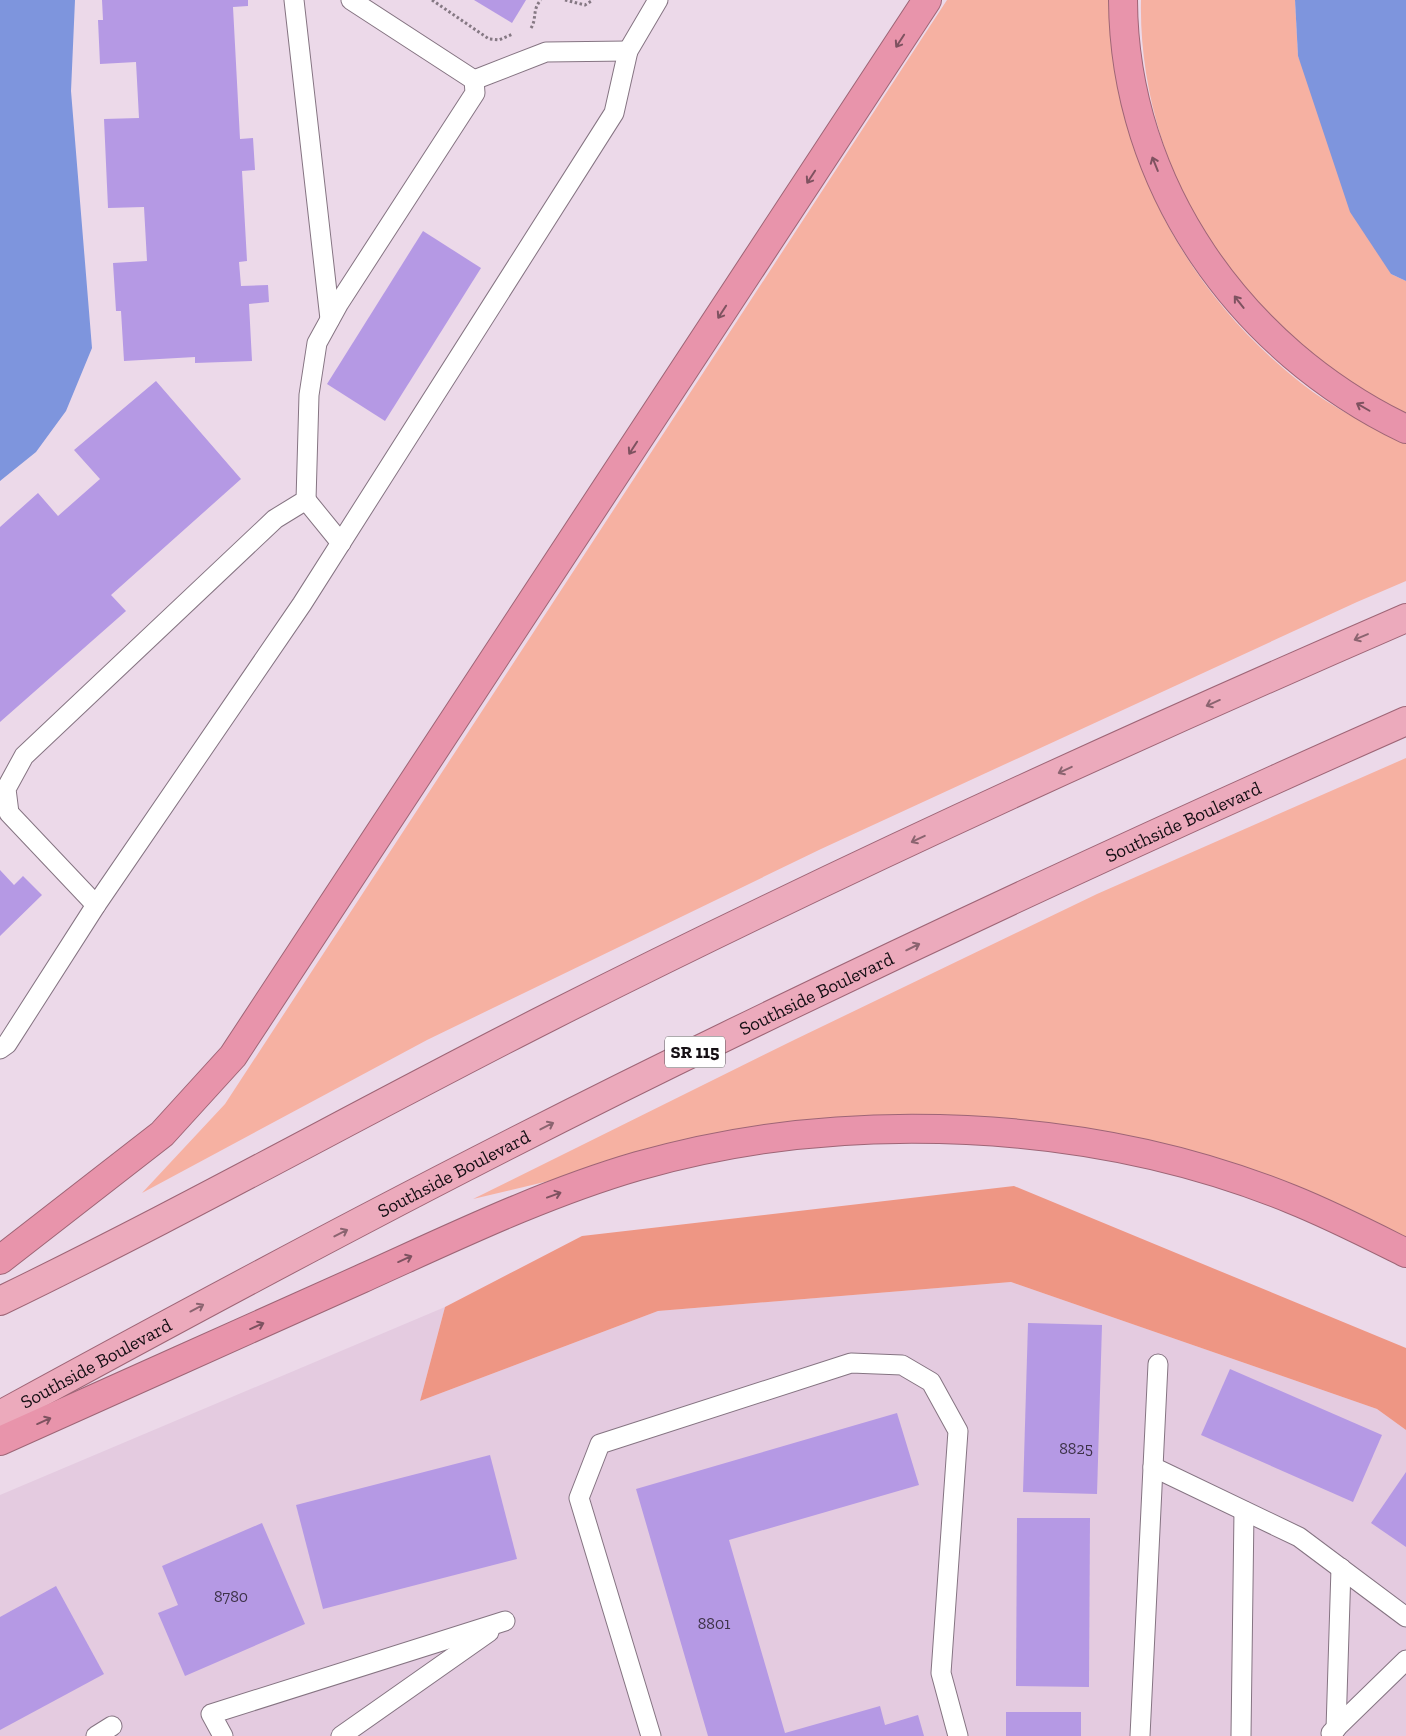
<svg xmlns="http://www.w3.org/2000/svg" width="1406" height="1736" font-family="'Zilla Slab',serif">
	<rect width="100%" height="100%" fill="#ecd9e9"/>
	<polygon fill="#e4cbe0" points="1011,1282 1377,1409 1406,1430 1406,1736 0,1736 0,1495 445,1307 420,1401 658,1311"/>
	<g fill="#f6b1a2">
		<path d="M 947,0 L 1112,0 C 1113,22 1113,46 1116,68 C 1134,194 1202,305 1301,383 C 1332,408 1370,426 1406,443 L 1406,581 L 1357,602 L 821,849 L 427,1040 L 142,1193 L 225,1104 Z"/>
		<path d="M 1141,0 L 1295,0 L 1298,56 L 1391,274 L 1406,281 L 1406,416 C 1379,400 1349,386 1324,367 C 1310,357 1298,342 1286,330 C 1264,309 1240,286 1222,261 C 1169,186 1139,91 1141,0 Z"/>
		<polygon points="1406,758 1406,1241 986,1119 603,1168 473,1199 794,1040 1097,894"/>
	</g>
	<polygon fill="#ee9684" points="1014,1186 1406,1348 1406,1430 1377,1409 1011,1282 658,1311 420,1401 445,1307 582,1236"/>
	<g fill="#7e95dd">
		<polygon points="0,0 75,0 71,91 92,348 66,411 36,452 0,481"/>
		<polygon points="1295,0 1406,0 1406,281 1391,274 1350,212 1298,56"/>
	</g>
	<g fill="#b599e4">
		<polygon points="102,0 248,0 248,6 233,7 240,139 253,138 255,170 242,171 247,261 239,262 241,286 268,285 269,302 249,304 252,361 195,363 195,357 124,361 121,311 116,311 113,263 147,261 144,207 108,208 104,119 139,118 136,62 100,64 98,20 103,20"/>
		<polygon points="474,0 526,0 512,23"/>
		<polygon points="423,231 481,268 385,421 327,384"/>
		<polygon points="156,381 241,479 111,595 126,611 0,722 0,527 38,493 58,516 100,479 74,450"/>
		<polygon points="0,870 14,885 23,876 42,895 0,936"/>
		<polygon points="1028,1323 1102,1325 1097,1494 1023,1492"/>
		<polygon points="1230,1369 1382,1435 1353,1502 1201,1435"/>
		<polygon points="897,1413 919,1485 729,1540 785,1733 880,1706 885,1725 918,1715 924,1736 708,1736 636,1489"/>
		<polygon points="490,1455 517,1559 323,1609 296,1505"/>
		<polygon points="1406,1472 1406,1547 1371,1523"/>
		<polygon points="1017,1518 1090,1518 1089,1687 1016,1686"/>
		<polygon points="262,1523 305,1624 185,1676 158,1613 178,1605 162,1566"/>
		<polygon points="56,1586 104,1674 0,1730 0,1617"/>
		<rect x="1006" y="1712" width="75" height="24"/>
	</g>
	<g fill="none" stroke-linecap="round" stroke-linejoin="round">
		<defs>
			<g id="service">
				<polyline points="294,0 330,319"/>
				<polyline points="474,80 546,52 628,51"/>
				<polyline points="306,500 341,543"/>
				<polyline points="96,905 9,813 6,789 24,756 275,519 306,500 309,395 317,343 339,303 475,93 474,80 351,0"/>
				<polyline points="0,1049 7,1044 96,905 302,604 614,113 628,51 658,0"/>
				<polyline points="1153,1467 1299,1537 1406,1617"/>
				<polyline points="1336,1729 1341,1568"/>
				<polyline points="1331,1733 1406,1660"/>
				<polyline points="96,1736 112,1726"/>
				<polyline points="223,1736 211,1714 505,1621"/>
				<polyline points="341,1736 489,1632"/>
				<polyline points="651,1736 579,1498 600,1444 851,1363 902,1365 931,1382 958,1431 941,1673 958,1736"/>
				<polyline points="1140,1736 1158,1364"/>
				<polyline points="1241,1736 1244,1511"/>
			</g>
			<g id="trunk">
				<path d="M 0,1301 C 186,1211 367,1109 551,1016 C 832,874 1118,743 1406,618"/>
				<path id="s1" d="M 0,1415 C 240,1284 481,1155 727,1036 C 951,927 1178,822 1406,721"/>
			</g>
			<g id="motorway">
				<path d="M 1123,0 C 1124,186 1241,350 1406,429"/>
				<polyline points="0,1260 162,1134 233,1056 927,0"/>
				<path d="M 0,1441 C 120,1387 241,1333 361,1279 C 452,1238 542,1194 638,1166 C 844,1107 1092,1118 1291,1199 C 1331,1215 1368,1234 1406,1253"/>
			</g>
		</defs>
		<use href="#service" stroke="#857482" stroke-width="21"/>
		<use href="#trunk" stroke="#9e6576" stroke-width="30"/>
		<use href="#motorway" stroke="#9e6576" stroke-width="30"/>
		<g stroke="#857883" stroke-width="3" stroke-dasharray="2.5 2.5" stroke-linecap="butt">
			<polyline points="432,0 489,39 499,40 513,34"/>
			<polyline points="565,0 585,5 593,0"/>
			<path d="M 531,28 C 537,19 532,9 541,0"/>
		</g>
		<use href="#service" stroke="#fff" stroke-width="19"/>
		<use href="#trunk" stroke="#ecaabc" stroke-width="28"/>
		<use href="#motorway" stroke="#e894ab" stroke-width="28"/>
	</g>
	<defs><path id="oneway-shaft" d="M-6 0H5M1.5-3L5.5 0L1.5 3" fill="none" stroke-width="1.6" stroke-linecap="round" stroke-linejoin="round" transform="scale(1.25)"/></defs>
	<g stroke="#7e5260">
		<use href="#oneway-shaft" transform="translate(900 41) rotate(123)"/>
		<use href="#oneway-shaft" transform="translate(1155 164) rotate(-112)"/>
		<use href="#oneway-shaft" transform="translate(811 177) rotate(123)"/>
		<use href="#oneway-shaft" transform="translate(1239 302) rotate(-128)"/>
		<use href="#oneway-shaft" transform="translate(722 312) rotate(123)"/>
		<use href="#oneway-shaft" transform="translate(1363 407) rotate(-150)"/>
		<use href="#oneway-shaft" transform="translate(633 448) rotate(123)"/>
		<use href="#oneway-shaft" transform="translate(554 1195) rotate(-20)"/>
		<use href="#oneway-shaft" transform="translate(405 1259) rotate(-24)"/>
		<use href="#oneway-shaft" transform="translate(257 1326) rotate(-24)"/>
		<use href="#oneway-shaft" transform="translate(44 1421) rotate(-24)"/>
	</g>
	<g stroke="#8b6470">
		<use href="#oneway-shaft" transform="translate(1361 637) rotate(157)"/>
		<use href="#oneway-shaft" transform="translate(1213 703) rotate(156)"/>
		<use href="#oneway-shaft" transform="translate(1065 770) rotate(155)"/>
		<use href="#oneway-shaft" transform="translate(918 839) rotate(155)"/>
		<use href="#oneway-shaft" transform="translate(913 947) rotate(-26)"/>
		<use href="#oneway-shaft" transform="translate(547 1126) rotate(-27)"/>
		<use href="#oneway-shaft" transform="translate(341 1233) rotate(-27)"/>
		<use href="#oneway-shaft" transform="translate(197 1308) rotate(-28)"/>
	</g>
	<g text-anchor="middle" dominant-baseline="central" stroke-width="4.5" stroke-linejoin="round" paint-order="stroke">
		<g font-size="16" fill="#3d3248">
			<text x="1076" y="1448">8825</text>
			<text x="231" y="1596">8780</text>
			<text x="714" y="1623">8801</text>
		</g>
		<rect fill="#fff" stroke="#5b575a" stroke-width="1" x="665" y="1036.5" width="60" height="31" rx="4"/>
		<g font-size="18" font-weight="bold" fill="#150f14">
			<text x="695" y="1052">SR 115</text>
		</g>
		<g font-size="19" fill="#150f14" stroke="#fff">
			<text stroke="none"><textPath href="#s1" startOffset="1324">Southside Boulevard</textPath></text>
			<text stroke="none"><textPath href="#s1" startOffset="919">Southside Boulevard</textPath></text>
			<text stroke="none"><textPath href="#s1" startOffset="514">Southside Boulevard</textPath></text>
			<text stroke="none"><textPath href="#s1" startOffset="109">Southside Boulevard</textPath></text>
		</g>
	</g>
</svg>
